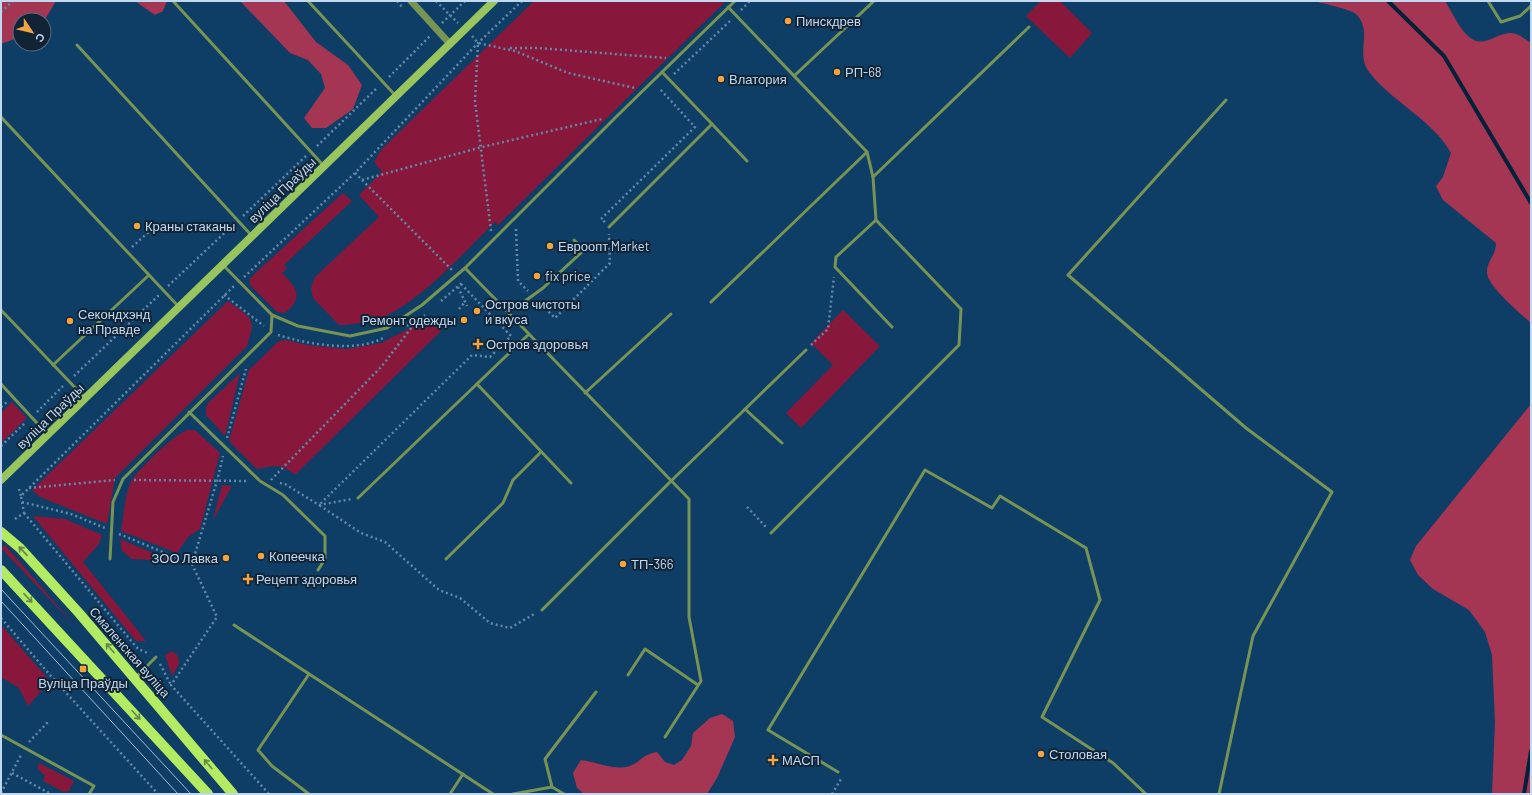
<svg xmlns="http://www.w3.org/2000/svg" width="1532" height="795" font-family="Barlow,sans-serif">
	<rect width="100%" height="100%" fill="#0e3e65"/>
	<g fill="#87183b">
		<path d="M 534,1 L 726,1 L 498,225 L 495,222 C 463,253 415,309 372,321 C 361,323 350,325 339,325 L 313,298 L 311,288 L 315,277 L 379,217 L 359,195 L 382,172 L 374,162 L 382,149 Z"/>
		<polygon points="1041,1 1060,1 1092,33 1070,58 1026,16"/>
		<path d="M 343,193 L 352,201 L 284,265 L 287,268 L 282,273 C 297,288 304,297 285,313 L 277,312 L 250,285 L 250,278 Z"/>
		<path d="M 228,301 C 251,319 257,316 247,346 L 115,478 L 107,524 L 40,497 L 32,490 Z"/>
		<polygon points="843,310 880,346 801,428 786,413 833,365 811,343"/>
		<path d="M 422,322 L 435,324 L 441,331 L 295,475 C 282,463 273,466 257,469 L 229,441 L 249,370 L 279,341 L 286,340 L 307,345 L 346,349 L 381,343 Z"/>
		<polygon points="240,373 225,436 206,415 206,408 208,403"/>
		<polygon points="12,402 27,418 1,443 1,413"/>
		<path d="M 187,430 L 195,430 L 220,453 L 200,529 L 188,537 L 177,553 L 121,531 C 124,516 124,496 131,482 C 138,469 174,435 187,430 Z"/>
		<polygon points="222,485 232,486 213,520"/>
		<polygon points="33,516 65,519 102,535 99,544 83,562 146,641 136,641"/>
		<polygon points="120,539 172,561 132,559 122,551"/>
		<polygon points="5,545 75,626 1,548"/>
		<polygon points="1,625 50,681 28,706 19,688 1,677"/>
		<polygon points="172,651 178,656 179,664 172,676 165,655"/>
		<polygon points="39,763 74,781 69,791 64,792 43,781 45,776 37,768"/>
	</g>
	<g fill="#a53653">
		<polygon points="1,1 56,1 44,21 20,20 20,37 1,44"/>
		<polygon points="135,1 167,1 163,11 155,15"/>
		<polygon points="240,1 284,1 316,42 348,65 362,85 353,109 326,128 312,128 304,118 325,88 321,74 308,60 290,53"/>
		<path d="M 1314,1 L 1445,1 C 1452,12 1458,26 1467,35 C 1482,50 1493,35 1509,33 C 1517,32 1525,39 1531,43 L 1531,323 C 1521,314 1486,285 1487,272 C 1487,260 1496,256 1496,243 L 1443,200 L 1436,186 L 1443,177 L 1451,153 C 1433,120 1392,102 1369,72 C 1355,53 1373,33 1357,15 C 1352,9 1324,4 1314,1 Z"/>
		<polygon points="1531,404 1531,794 1492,794 1495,722 1492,655 1485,632 1469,610 1433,589 1418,575 1410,560 1416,546"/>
		<path d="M 722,714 L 733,721 L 735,737 L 717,778 L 707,794 L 584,794 L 577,788 L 573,773 L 581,760 C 598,762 613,771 630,766 C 641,762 641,755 657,752 L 665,762 L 674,765 L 682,760 L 691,746 L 693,733 L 710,718 Z"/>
	</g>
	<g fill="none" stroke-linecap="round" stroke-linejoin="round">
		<g stroke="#04213a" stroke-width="4">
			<polyline points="1388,1 1444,56 1531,203"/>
			<polyline points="1524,794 1531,751"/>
		</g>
		<g stroke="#6488a8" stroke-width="2.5" stroke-dasharray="2 3" stroke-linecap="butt">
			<polyline points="397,1 402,7"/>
			<polyline points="436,1 458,23"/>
			<polyline points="741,10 750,1"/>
			<polyline points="1,12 13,1"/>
			<polyline points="442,23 465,1"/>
			<polyline points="472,36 478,43"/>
			<polyline points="510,48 538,48 666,58"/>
			<polyline points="674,74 730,21"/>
			<polyline points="389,77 431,35"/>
			<polyline points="317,146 378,87"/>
			<polyline points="355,173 452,270"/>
			<polyline points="362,180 482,147 602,119"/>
			<polyline points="243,216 306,156"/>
			<polyline points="605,222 601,219 695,127 659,88"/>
			<polyline points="516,229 518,281 528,291"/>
			<polyline points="491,231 475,101 478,43 515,51 568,73 635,88"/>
			<polyline points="132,247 153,228 230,228"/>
			<polyline points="244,277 355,173 478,43 522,1"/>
			<polyline points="461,284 511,336 490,357 472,355 319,505 361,533 385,542 439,590 460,598 490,623 510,628 536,613"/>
			<polyline points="168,286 233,225"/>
			<polyline points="458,287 467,306"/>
			<polyline points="224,295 264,326"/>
			<polyline points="441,301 463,282"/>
			<polyline points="538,301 555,318 610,263 609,234"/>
			<polyline points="459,309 465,302"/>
			<polyline points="407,326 425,315"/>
			<path d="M 278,335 C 307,344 355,353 383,338"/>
			<polyline points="811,345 828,329 834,277"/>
			<polyline points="74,376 159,295"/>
			<polyline points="1,407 7,402"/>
			<polyline points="37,412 63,386"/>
			<polyline points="227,438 246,369"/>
			<polyline points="1,446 26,422"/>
			<polyline points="134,480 249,481"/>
			<polyline points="271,480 382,366 415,323"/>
			<polyline points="280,483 285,484 319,505 352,499"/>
			<polyline points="29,488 115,480"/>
			<polyline points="19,489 21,496"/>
			<polyline points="22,502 71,514 105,528"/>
			<polyline points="747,507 766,527"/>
			<polyline points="24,513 138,649 148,653"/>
			<polyline points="15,519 24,513 21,496 234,286"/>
			<polyline points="119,534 192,564 217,481 223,456"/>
			<polyline points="192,564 217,617 171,685 269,794"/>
			<polyline points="1,618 50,675 158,794"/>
			<polyline points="160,664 171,685"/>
			<polyline points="29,742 48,722"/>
			<polyline points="12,773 51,794"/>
			<polyline points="1,793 21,755"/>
			<polyline points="832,794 841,779"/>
		</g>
		<g stroke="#789455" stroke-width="3">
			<polyline points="173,1 323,165"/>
			<polyline points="308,1 395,95"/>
			<polyline points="1488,1 1501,22 1520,16 1531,6"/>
			<polyline points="728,7 867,152 873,177 876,220 961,309 959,345 771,533"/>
			<polyline points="77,45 252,236"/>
			<polyline points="794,76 874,1"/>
			<polyline points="1,117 179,307"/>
			<polyline points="712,124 747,161"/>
			<polyline points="873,177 1029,27"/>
			<polyline points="876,220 836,257 835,267 892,327"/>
			<polyline points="609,227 712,124 662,72"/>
			<polyline points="223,265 272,315 298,326 350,336 387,328 422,305 465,268 617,116 735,1"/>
			<polyline points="465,268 689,499 689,617 701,681 665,737"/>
			<polyline points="711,302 867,152"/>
			<polyline points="504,309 521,304 543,288 584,250 574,240"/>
			<polyline points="1,310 84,397"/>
			<polyline points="53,365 149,275"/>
			<polyline points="1,384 48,435"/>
			<polyline points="477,384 571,483"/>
			<polyline points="585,393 671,314"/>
			<polyline points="745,409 782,443"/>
			<polyline points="189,412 260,481 283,495 325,536 325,559 318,570"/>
			<polyline points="358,498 528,335"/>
			<polyline points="110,559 113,502 123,479 271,332 272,315"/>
			<polyline points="446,559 503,503 513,480 541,452"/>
			<polyline points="542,610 671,481 806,350"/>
			<polyline points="234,625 493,794"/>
			<polyline points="309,674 258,750 272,766 309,794"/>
			<polyline points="628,675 645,649 698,685"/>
			<polyline points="136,677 156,657"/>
			<polyline points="1,735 94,786 89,794"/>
			<polyline points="838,772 768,730 925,470 992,508 1000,496 1086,548 1100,600 1042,717 1113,763 1146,794"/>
			<polyline points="552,787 545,759 596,692"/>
			<polyline points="450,794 463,774"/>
			<polyline points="513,794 552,787 564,794"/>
			<polyline points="1219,794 1253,636 1332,492 1246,428 1068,275 1226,100"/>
		</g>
		<polyline stroke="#789455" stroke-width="7" points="411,1 450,44"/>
		<polyline stroke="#99c55e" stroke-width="8" points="1,480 494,1"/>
		<g stroke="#b3eb62" stroke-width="10">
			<polyline points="1,532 20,548 79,613 233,794"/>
			<polyline points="1,570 208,794"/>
		</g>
		<g stroke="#9fbbd6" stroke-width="1">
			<polyline points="1,589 191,794"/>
			<polyline points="1,601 178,794"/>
		</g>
	</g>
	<defs><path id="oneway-shaft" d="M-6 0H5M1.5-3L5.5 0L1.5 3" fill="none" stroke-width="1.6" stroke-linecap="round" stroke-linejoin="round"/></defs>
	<g stroke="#62884c">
		<use href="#oneway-shaft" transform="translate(23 551) rotate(-133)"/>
		<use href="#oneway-shaft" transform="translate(28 598) rotate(47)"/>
		<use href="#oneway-shaft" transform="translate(110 648) rotate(-131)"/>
		<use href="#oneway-shaft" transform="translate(136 715) rotate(48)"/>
		<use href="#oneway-shaft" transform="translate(208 764) rotate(-130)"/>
	</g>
	<g fill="#f3a442" stroke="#112436" stroke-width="1.5">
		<circle cx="788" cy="21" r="4"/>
		<circle cx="837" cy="72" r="4"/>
		<circle cx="721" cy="79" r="4"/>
		<circle cx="137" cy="226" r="4"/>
		<circle cx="550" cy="246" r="4"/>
		<circle cx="537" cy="276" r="4"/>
		<circle cx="477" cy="311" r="4"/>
		<circle cx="464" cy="320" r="4"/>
		<circle cx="70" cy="321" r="4"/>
		<path d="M476 338h4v4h4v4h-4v4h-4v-4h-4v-4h4z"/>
		<circle cx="261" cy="556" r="4"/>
		<circle cx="226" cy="558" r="4"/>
		<circle cx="623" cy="564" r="4"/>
		<path d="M246 573h4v4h4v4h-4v4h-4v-4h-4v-4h4z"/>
		<rect x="79" y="665" width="8" height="8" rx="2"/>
		<circle cx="1041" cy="754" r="4"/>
		<path d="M771 754h4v4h4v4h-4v4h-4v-4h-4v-4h4z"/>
	</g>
	<g text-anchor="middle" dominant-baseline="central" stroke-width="4" stroke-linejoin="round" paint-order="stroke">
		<g font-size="13" fill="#c0d8f0" stroke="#112436" text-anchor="start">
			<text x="796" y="21">Пинскдрев</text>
			<text x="845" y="72">РП-68</text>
			<text x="729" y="79">Влатория</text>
			<text x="145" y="226">Краны стаканы</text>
			<text x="558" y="246">Евроопт Market</text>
			<text x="545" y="276">fix price</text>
			<text x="485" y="304">Остров чистоты<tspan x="485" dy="15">и вкуса</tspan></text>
			<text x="78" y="314">Секондхэнд<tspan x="78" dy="15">на Правде</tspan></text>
			<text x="456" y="320" text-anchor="end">Ремонт одежды</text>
			<text x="486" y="344">Остров здоровья</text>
			<text x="269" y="556">Копеечка</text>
			<text x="218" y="558" text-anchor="end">ЗОО Лавка</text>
			<text x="631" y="564">ТП-366</text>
			<text x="256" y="579">Рецепт здоровья</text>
			<text x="83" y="683" text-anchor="middle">Вуліца Праўды</text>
			<text x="1049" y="754">Столовая</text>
			<text x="782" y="760">МАСП</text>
		</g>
		<g font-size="13" fill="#c0d8f0" stroke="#112436">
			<text transform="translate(282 190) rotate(-44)">вуліца Праўды</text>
			<text transform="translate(50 416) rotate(-44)">вуліца Праўды</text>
			<text transform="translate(130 652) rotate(49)">Смаленская вуліца</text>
		</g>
	</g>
	<rect width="1532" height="795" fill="none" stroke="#c0d8f0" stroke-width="4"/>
	<g transform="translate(32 32) rotate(125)"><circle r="19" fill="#112436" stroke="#576c80"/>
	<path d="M0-3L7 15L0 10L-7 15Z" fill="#f3a442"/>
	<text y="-6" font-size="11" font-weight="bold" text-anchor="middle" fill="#c0d8f0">С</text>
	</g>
</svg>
